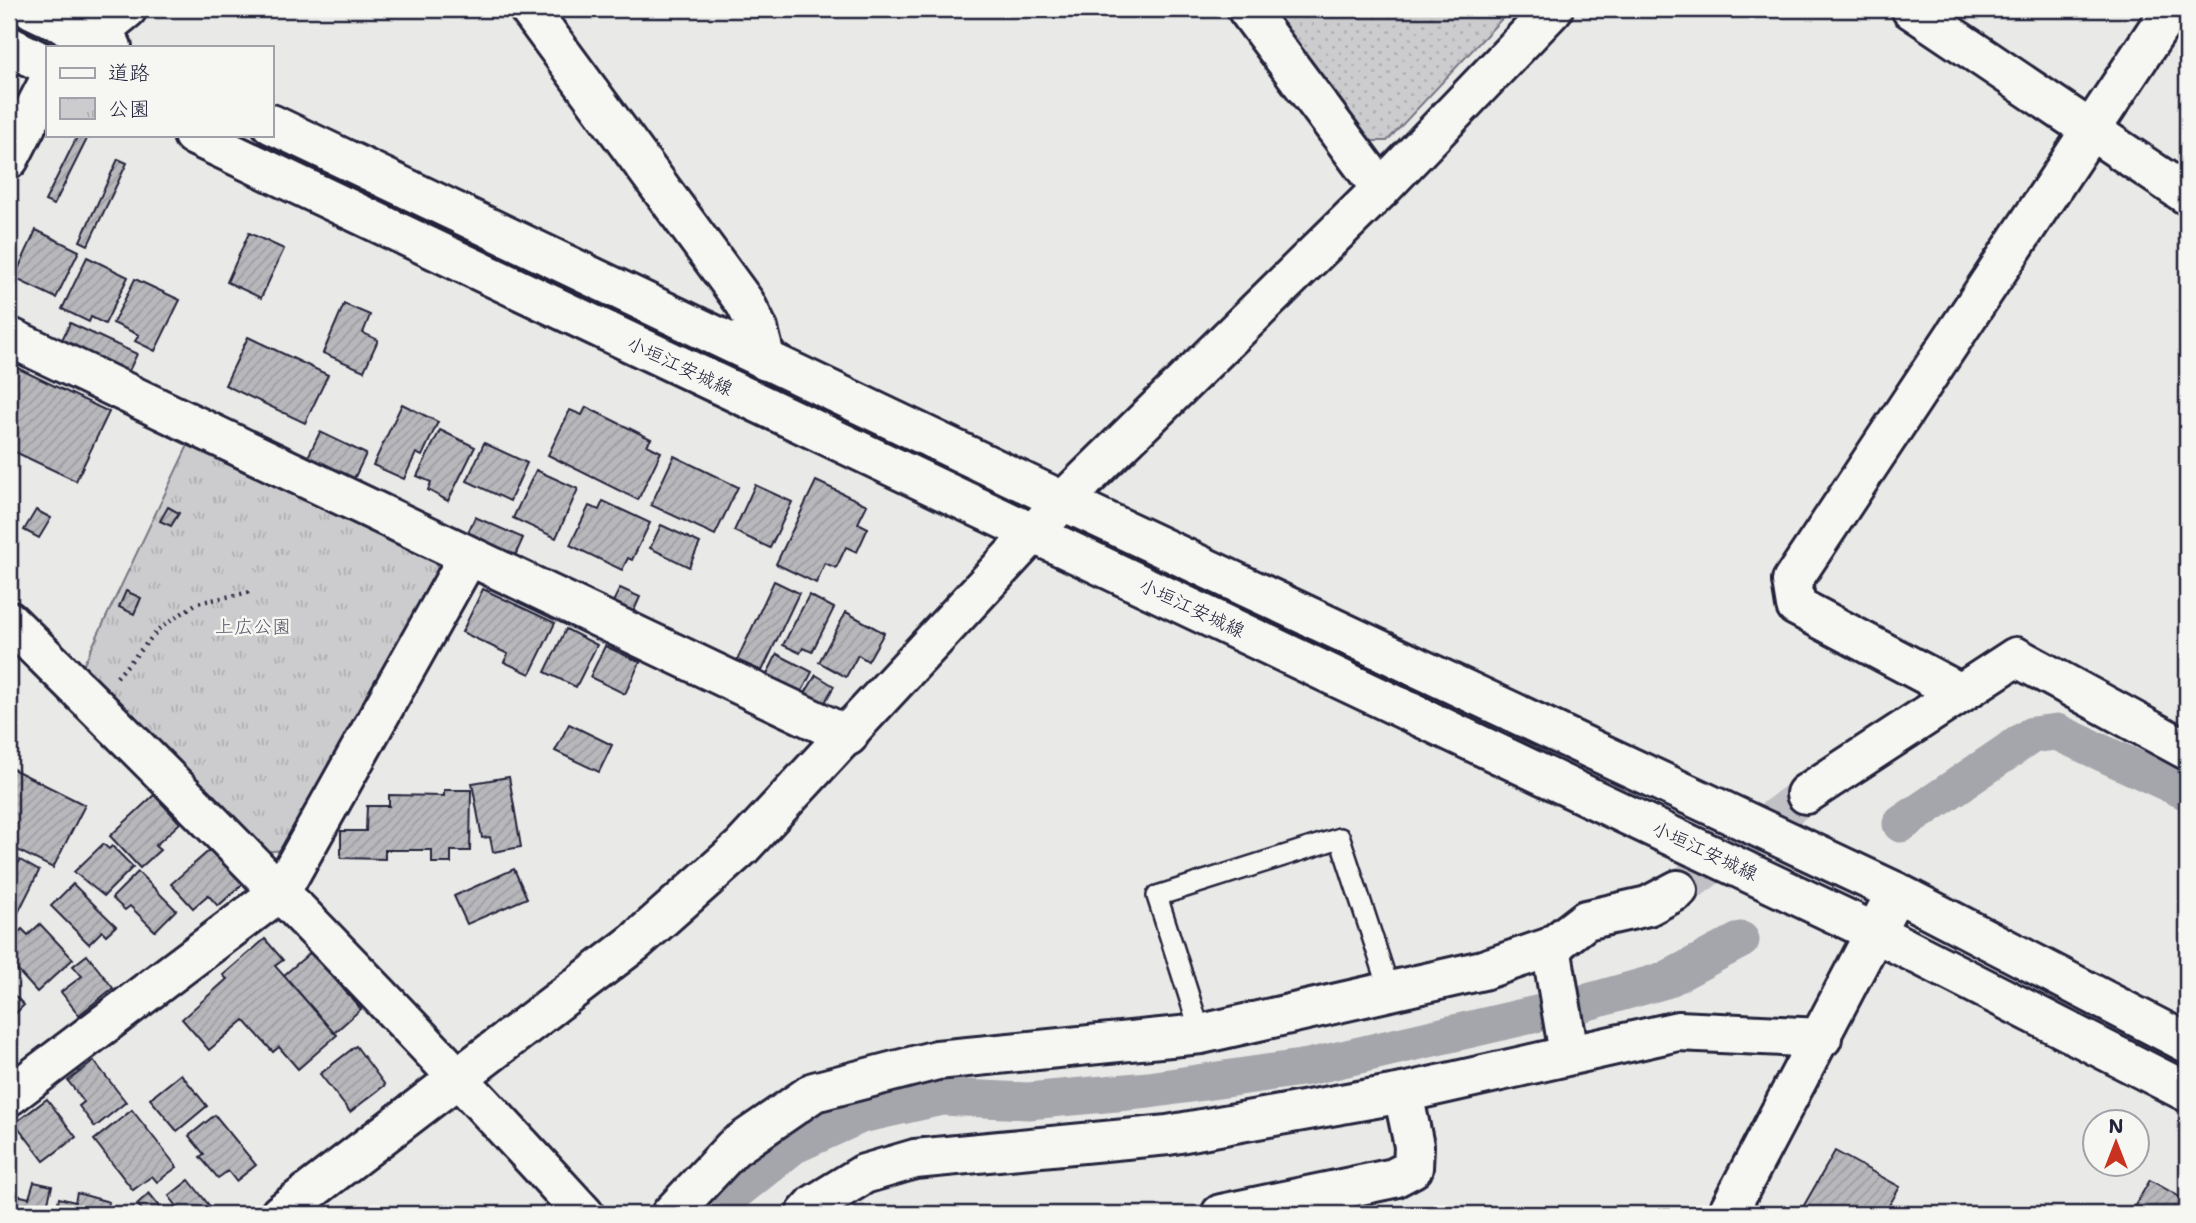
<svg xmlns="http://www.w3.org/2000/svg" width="2196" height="1223" font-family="'Shantell Sans','Klee One',sans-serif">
	<defs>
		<pattern id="grass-dots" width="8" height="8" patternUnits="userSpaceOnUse" patternTransform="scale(1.75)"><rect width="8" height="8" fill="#ccccce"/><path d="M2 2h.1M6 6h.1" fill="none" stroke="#afafb2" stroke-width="1.8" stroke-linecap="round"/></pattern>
		<pattern id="park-tufts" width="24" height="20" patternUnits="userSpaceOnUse" patternTransform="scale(1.75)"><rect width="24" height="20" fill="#ccccce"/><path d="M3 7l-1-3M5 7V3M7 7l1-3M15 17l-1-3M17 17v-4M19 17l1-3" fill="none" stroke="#afafb2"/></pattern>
		<pattern id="building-hatch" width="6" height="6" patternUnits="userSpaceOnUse" patternTransform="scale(1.75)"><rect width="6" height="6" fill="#b8b8bc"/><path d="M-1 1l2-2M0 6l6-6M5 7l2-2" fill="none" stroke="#9e9ea2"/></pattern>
	</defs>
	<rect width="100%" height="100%" fill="#e9e9e7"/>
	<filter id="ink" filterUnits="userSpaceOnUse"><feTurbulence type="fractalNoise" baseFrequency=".0143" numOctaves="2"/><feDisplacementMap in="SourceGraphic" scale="14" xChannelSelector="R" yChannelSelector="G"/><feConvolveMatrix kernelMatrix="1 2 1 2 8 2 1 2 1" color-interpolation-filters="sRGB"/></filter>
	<g filter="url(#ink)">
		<polygon fill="url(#grass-dots)" stroke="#777784" stroke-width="2" points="1269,9 1511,9 1387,141 1369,141"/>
		<polygon fill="url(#park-tufts)" stroke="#777784" stroke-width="2" points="190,441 433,556 439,572 284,850 262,852 83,666"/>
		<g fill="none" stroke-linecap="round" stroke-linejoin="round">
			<g stroke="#a5a5ac" stroke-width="37">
				<polyline points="1901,824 2032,735 2057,732 2187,792"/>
				<polyline points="717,1214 734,1193 793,1146 861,1115 942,1097 1028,1101 1149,1090 1308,1067 1584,1003 1666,980 1741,940"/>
			</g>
		</g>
		<g fill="url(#building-hatch)" stroke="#22223b" stroke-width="2">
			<polygon points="78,135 89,135 54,205 45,201"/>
			<polygon points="118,159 127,163 88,245 80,241"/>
			<polygon points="36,230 79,251 56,298 14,278"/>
			<polygon points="249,233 284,249 261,298 227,282"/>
			<polygon points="87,257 128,277 105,324 91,317 89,322 62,309"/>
			<polygon points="135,279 180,300 155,351 135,341 139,335 113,323"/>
			<polygon points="344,304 370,315 363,333 378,340 364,371 323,353"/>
			<polygon points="70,323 137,354 127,375 60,344"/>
			<polygon points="248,337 328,375 305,423 225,385"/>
			<polygon points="9,364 109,412 76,481 9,449"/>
			<polygon points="402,404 438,422 422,456 416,453 404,479 373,465"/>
			<polygon points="586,407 651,439 647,445 661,452 638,500 548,455 570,410 582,415"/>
			<polygon points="440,430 475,447 448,501 428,490 431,482 417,476"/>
			<polygon points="320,432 366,454 353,481 307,459"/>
			<polygon points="484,443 527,463 510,501 467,481"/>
			<polygon points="674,456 738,487 715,535 651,505"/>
			<polygon points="536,470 578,489 556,538 513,518"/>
			<polygon points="816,481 867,505 858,523 868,528 857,552 846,547 836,568 825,563 816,583 776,564"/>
			<polygon points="755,485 792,502 770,548 734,531"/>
			<polygon points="603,501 650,523 632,560 628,558 622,570 570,545 589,506 599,510"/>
			<polygon points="168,507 179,513 171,526 160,521"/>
			<polygon points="36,510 51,518 39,538 24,530"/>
			<polygon points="475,517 523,538 514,558 466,537"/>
			<polygon points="661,525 700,543 689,567 650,548"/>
			<polygon points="774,581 799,593 762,671 737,660"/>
			<polygon points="620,588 640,597 632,615 611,606"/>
			<polygon points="483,589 555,623 530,674 504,662 508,654 462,632"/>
			<polygon points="126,591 141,598 134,614 119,607"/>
			<polygon points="809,595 834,608 812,652 803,648 800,653 783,645"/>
			<polygon points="846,612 884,633 868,661 858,655 846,677 819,662"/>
			<polygon points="566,629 597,645 576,687 545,672"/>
			<polygon points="605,646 640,662 625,694 590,677"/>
			<polygon points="777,654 812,672 800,695 765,678"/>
			<polygon points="816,675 834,686 823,706 804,695"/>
			<polygon points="569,724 612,745 599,772 555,751"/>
			<polygon points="9,767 85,805 53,868 9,846"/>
			<polygon points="509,777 521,847 493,852 490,837 482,838 472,783"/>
			<polygon points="444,790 471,790 470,851 451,851 451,863 432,863 432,850 385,850 385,859 341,858 341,831 366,831 367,806 389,806 389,795 444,796"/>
			<polygon points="154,795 180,823 155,846 160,850 140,868 110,836"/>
			<polygon points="103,844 109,849 112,846 133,867 104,896 74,872"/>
			<polygon points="211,849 243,884 218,906 208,895 193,908 171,884"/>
			<polygon points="20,860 39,871 14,921 9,919 9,881"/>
			<polygon points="514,869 527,898 467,924 454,896"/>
			<polygon points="138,872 176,910 155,931 130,906 125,910 112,898"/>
			<polygon points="73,884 116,926 106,935 102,931 89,944 51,906"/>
			<polygon points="40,924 73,959 37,992 9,961 9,942 22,929 28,935"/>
			<polygon points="265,939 283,960 275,966 337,1035 298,1069 279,1047 273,1052 244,1020 209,1050 182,1019 227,979 223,975"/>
			<polygon points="311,952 361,1009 334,1033 284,975"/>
			<polygon points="87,955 113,988 79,1015 61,992 82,976 73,966"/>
			<polygon points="9,990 24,1005 9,1020"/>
			<polygon points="356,1046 385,1085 350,1112 320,1074"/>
			<polygon points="94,1061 126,1102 95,1127 79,1106 84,1102 68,1081"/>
			<polygon points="181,1074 207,1106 177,1131 150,1099"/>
			<polygon points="47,1099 76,1137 44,1161 15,1123"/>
			<polygon points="132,1110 177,1167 157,1182 152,1176 133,1190 94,1140"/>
			<polygon points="215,1115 256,1165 236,1181 228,1171 218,1178 200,1157 204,1154 189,1136"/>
			<polygon points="1835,1151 1900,1187 1884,1214 1799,1214"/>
			<polygon points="189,1180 216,1214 183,1214 169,1196"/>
			<polygon points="2150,1180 2187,1201 2187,1214 2130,1214"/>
			<polygon points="34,1182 52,1186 45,1214 9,1214 9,1193 29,1198"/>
			<polygon points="77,1193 109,1202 106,1214 55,1214 59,1198 75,1202"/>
			<polygon points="149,1193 166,1214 146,1214 137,1204"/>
		</g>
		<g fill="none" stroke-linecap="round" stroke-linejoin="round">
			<polyline stroke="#c1c1c5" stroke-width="38" stroke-dasharray="38 19" stroke-linecap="butt" points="1678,890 1806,794"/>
			<defs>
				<polyline id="service" points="1201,1034 1157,896 1340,838 1390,991"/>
				<g id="minor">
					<polyline points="529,9 745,303 758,329 766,361"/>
					<polyline points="1247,9 1381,189"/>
					<polyline points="1911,9 2187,195"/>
					<polyline points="80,47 127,9"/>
					<polyline points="9,159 47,85"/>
					<polyline points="9,337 848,736"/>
					<path d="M 9,621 C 206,814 398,1010 584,1214"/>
					<polyline points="1959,692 1796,606 1792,581 2171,9"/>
					<polyline points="1806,794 2016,657 2187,750"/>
					<polyline points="1551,947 1569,1054"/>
					<polyline points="9,1096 281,891 468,557"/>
					<polyline points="280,1214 634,943 742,847 1063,501 1381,189 1553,9"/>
					<polyline points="671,1214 733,1148 814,1092 937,1060 1201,1034 1483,970 1551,947 1586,920 1648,906 1678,890"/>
					<polyline points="806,1214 815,1204 864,1174 915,1159 1168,1135 1403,1093 1678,1031 1822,1038"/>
					<polyline points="1221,1214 1394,1178 1413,1168 1414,1146 1403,1093"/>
					<polyline points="1727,1214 1896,892"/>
				</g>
				<g id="secondary">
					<polyline points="32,9 112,47"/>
					<polyline points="9,46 47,65"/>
					<polyline points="271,124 1063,501 1896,892 2187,1043"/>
					<polyline points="193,135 1876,933 2187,1092"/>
				</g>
			</defs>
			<use href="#service" stroke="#22223b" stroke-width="24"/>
			<use href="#minor" stroke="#22223b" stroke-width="44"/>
			<use href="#secondary" stroke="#22223b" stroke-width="44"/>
			<polyline stroke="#22223b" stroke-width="4.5" stroke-dasharray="2 5" stroke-linecap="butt" points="117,677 159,629 197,603 251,592"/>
			<use href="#service" stroke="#f6f6f2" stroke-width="19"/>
			<use href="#minor" stroke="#f6f6f2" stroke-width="38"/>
			<use href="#secondary" stroke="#f6f6f2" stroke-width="38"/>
		</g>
	</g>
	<g text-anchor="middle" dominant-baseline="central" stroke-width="5" stroke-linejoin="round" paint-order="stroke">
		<g font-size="19" fill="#22223b" stroke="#f6f6f2">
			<text transform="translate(680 366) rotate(25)">小垣江安城線</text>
			<text transform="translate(1192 608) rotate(25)">小垣江安城線</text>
			<text transform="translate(1705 851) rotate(25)">小垣江安城線</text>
		</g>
		<g font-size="19" fill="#555567" stroke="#f6f6f2">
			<text x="253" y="626">上広公園</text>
		</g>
	</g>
	<rect width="2196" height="1223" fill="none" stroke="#f6f6f2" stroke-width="35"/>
	<rect x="18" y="18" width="2161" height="1188" fill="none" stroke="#22223b" stroke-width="2.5" filter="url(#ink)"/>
	<rect x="46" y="46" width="228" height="91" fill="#f6f6f2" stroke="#a1a1a9" stroke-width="2"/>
	<rect x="60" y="68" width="35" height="10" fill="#f6f6f2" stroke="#a1a1a9" stroke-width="2"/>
	<text x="108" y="80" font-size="21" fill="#22223b">道路</text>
	<rect x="60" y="98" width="35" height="21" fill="url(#park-tufts)" stroke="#a1a1a9" stroke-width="2"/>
	<text x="108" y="116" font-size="21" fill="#22223b">公園</text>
	<g transform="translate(2116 1143)"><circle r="33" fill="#f6f6f2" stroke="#a1a1a9" stroke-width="2"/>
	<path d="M0-5L12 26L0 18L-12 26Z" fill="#c8321e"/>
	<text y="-10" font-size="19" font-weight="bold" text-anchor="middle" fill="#22223b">N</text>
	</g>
</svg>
